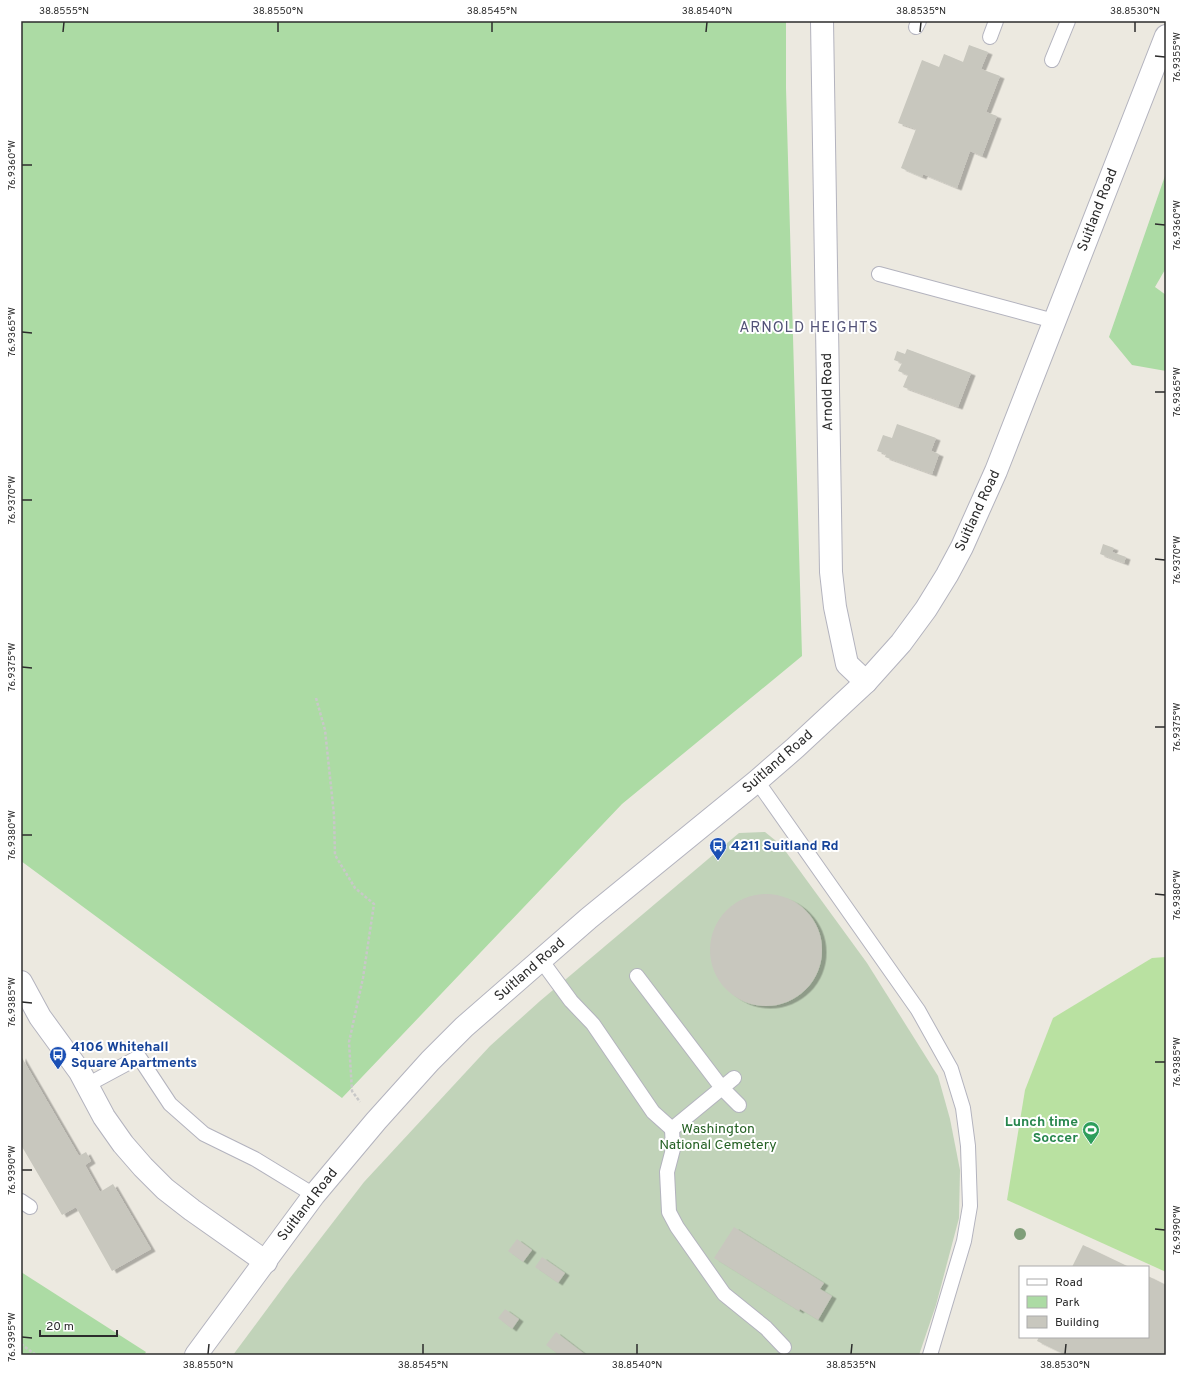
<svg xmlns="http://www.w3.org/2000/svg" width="1187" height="1376" font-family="Overpass,sans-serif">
	<defs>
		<filter id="shadow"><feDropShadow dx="4.5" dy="2.5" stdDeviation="0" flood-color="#0004"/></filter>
	</defs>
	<rect width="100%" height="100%" fill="#ece9e0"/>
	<g fill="#acdba4">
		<polygon points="21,21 786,21 786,88 802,656 622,804 342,1098 21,861"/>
		<polygon points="1166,173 1166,268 1155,287 1166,295 1166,371 1132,365 1109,337"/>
		<polygon points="21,1272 146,1352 144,1355 21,1355"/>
	</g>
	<polygon fill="#c1d3b9" points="765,832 781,845 867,963 938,1076 950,1119 960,1170 959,1218 936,1305 919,1355 233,1355 290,1278 364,1182 490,1046 540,1001 739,833"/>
	<polygon fill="#b9e1a1" points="1166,957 1166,1272 1007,1200 1025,1090 1053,1018 1152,958"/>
	<g fill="#c8c7be" filter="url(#shadow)">
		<polygon points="969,45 988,52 981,69 1000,76 986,112 997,116 982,156 970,151 957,188 923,174 922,177 901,168 916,129 898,123 922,60 939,67 944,54 963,62"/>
		<polygon points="907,349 971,373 958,407 903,387 908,375 898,371 902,363 894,360 897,351 905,354"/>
		<polygon points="897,424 936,438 931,451 939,454 932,474 885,457 886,454 877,451 883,435 892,438"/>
		<polygon points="1103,544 1114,548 1112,552 1126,557 1124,563 1100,554"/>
		<circle cx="766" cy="950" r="56"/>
		<polygon points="21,1056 79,1156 86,1152 91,1161 85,1165 100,1192 113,1184 151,1249 112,1271 76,1207 62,1215 21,1145"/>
		<polygon points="734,1227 824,1283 820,1289 832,1296 818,1320 800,1309 799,1311 714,1258"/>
		<polygon points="517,1239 532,1250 523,1262 508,1251"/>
		<polygon points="1083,1245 1129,1267 1072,1267"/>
		<polygon points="542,1257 565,1273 558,1283 535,1267"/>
		<polygon points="1148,1276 1166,1285 1166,1355 1066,1355 1037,1341 1039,1337 1148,1337"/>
		<polygon points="505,1309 519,1319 512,1329 498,1318"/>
		<polygon points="556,1332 586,1355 559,1355 546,1345"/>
	</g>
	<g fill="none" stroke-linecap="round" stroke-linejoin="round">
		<defs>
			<g id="lane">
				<polyline points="916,27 919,21"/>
				<polyline points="990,37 996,21"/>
				<polyline points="1052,60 1068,21"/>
				<polyline points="879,274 1054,321"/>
				<polyline points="757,781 918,1010 951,1069 963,1108 968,1146 970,1206 964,1241 930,1355"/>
				<polyline points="541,960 571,1001 593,1024 653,1112 672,1129 734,1078"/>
				<polyline points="637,976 722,1088 739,1105"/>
				<polyline points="87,1085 139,1057 170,1104 204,1134 255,1159 314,1195"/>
				<polyline points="672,1129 673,1149 667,1172 669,1212 677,1227 724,1294 766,1328 784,1347"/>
				<polyline points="21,1201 30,1207"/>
			</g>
			<g id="street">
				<polyline points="822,21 831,572 835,607 847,664 866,682"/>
				<polyline points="21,982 40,1017 80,1072 104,1117 123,1144 143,1167 165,1189 192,1210 266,1262"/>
			</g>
			<polyline id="secondary" points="196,1355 314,1195 376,1121 430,1061 464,1027 589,918 757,781 795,748 866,682 901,643 926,609 947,575 962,547 996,471 1166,36"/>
		</defs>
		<use href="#lane" stroke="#b3b3be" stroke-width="16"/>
		<use href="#street" stroke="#b3b3be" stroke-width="24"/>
		<use href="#secondary" stroke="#b3b3be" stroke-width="24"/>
		<g stroke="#c8c8c8" stroke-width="2.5" stroke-dasharray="3 2" stroke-linecap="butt">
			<polyline points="316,698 325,730 334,815 335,855 355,888 374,904 363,978 349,1042 352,1091 360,1102"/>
			<polyline points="21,1344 36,1355"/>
		</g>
		<use href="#lane" stroke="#fff" stroke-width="14"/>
		<use href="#street" stroke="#fff" stroke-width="22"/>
		<use href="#secondary" stroke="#fff" stroke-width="22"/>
	</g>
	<circle fill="#7f9e79" cx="1020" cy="1234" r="6"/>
	<path fill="none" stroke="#2c2c2c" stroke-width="1.5" d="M 63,32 L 64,22M 278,32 L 278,22M 492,32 L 492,22M 706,32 L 707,22M 920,32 L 921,22M 1135,32 L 1135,22M 1155,56 L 1165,57M 22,165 L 32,165M 1155,224 L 1165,225M 22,332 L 32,333M 1155,392 L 1165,392M 22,500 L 32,500M 1155,559 L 1165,560M 22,667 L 32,668M 1155,727 L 1165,727M 22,835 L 32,835M 1155,894 L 1165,895M 22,1002 L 32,1003M 1155,1062 L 1165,1062M 22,1170 L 32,1170M 1155,1229 L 1165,1230M 22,1337 L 32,1338M 208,1354 L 209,1344M 423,1354 L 423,1344M 637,1354 L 637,1344M 851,1354 L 852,1344M 1065,1354 L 1066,1344"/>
	<defs>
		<symbol id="bus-pin" viewBox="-11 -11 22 30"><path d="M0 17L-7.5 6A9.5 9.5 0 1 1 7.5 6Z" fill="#1a4fb4" stroke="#fff"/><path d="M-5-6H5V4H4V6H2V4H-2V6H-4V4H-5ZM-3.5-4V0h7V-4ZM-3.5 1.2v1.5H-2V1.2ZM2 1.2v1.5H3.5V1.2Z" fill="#fff"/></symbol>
		<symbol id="stadium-pin" viewBox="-11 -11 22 30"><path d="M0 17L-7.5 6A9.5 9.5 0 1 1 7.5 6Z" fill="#2e9e5b" stroke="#fff"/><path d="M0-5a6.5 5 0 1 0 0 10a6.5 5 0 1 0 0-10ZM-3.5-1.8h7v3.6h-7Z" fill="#fff"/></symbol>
	</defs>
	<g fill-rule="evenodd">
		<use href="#bus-pin" x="708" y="836" width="20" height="27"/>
		<use href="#bus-pin" x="48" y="1045" width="20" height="27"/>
		<use href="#stadium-pin" x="1081" y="1120" width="20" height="27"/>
	</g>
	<g text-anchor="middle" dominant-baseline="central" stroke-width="4" stroke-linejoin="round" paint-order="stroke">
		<g font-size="14" fill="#2c2c2c" stroke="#fff">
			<text transform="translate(1098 210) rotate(-69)">Suitland Road</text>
			<text transform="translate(828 392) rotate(-91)">Arnold Road</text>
			<text transform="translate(978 511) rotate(-65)">Suitland Road</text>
			<text transform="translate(778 762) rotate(-41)">Suitland Road</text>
			<text transform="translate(530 970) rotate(-41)">Suitland Road</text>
			<text transform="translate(308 1205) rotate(-52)">Suitland Road</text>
		</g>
		<g font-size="14" font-weight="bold" fill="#164399" stroke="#fff" text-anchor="start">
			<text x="731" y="846">4211 Suitland Rd</text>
			<text x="71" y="1047">4106 Whitehall<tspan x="71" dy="16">Square Apartments</tspan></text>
		</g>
		<g font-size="14" font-weight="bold" fill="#27864d" stroke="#fff" text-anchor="end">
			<text x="1078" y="1122">Lunch time<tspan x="1078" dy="16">Soccer</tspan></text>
		</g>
		<g font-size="14" fill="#256124" stroke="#fff">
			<text x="718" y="1129">Washington<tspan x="718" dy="16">National Cemetery</tspan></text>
		</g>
		<g font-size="15" letter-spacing="1" fill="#525277" stroke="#fff">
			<text x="809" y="328">ARNOLD HEIGHTS</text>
		</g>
	</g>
	<rect width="1187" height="1376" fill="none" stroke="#ffffff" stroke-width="44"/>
	<rect x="1019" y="1266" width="130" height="72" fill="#ffffff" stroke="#ababab"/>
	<rect x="1027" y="1279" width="20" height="6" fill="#ffffff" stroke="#ababab"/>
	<text x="1055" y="1286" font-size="12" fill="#2c2c2c">Road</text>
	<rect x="1027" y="1296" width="20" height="12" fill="#acdba4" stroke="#ababab"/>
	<text x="1055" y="1306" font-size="12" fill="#2c2c2c">Park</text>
	<rect x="1027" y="1316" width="20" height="12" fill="#c8c7be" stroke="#ababab"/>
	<text x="1055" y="1326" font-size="12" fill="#2c2c2c">Building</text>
	<path d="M40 1330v6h77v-6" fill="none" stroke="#2c2c2c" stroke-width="2"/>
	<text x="46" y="1330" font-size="12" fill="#2c2c2c" stroke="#ffffff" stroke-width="3" paint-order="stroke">20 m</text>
	<rect x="22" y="22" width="1143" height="1332" fill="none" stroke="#2c2c2c" stroke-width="1.5"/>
	<g font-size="10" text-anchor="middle" fill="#2c2c2c">
		<text x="64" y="14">38.8555°N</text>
		<text x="278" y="14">38.8550°N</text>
		<text x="492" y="14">38.8545°N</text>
		<text x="707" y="14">38.8540°N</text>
		<text x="921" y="14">38.8535°N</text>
		<text x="1135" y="14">38.8530°N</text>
		<text transform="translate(1176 57) rotate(-90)" y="4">76.9355°W</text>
		<text transform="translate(11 165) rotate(-90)" y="4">76.9360°W</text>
		<text transform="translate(1176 225) rotate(-90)" y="4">76.9360°W</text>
		<text transform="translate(11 332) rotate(-90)" y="4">76.9365°W</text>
		<text transform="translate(1176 392) rotate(-90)" y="4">76.9365°W</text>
		<text transform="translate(11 500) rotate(-90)" y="4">76.9370°W</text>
		<text transform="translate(1176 560) rotate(-90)" y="4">76.9370°W</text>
		<text transform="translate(11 667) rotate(-90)" y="4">76.9375°W</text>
		<text transform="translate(1176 727) rotate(-90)" y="4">76.9375°W</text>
		<text transform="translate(11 835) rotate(-90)" y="4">76.9380°W</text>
		<text transform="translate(1176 895) rotate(-90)" y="4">76.9380°W</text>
		<text transform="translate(11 1002) rotate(-90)" y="4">76.9385°W</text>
		<text transform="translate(1176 1062) rotate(-90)" y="4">76.9385°W</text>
		<text transform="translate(11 1170) rotate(-90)" y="4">76.9390°W</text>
		<text transform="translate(1176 1230) rotate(-90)" y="4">76.9390°W</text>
		<text transform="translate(11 1337) rotate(-90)" y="4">76.9395°W</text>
		<text x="208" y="1368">38.8550°N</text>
		<text x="423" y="1368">38.8545°N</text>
		<text x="637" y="1368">38.8540°N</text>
		<text x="851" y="1368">38.8535°N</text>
		<text x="1065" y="1368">38.8530°N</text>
	</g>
</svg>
